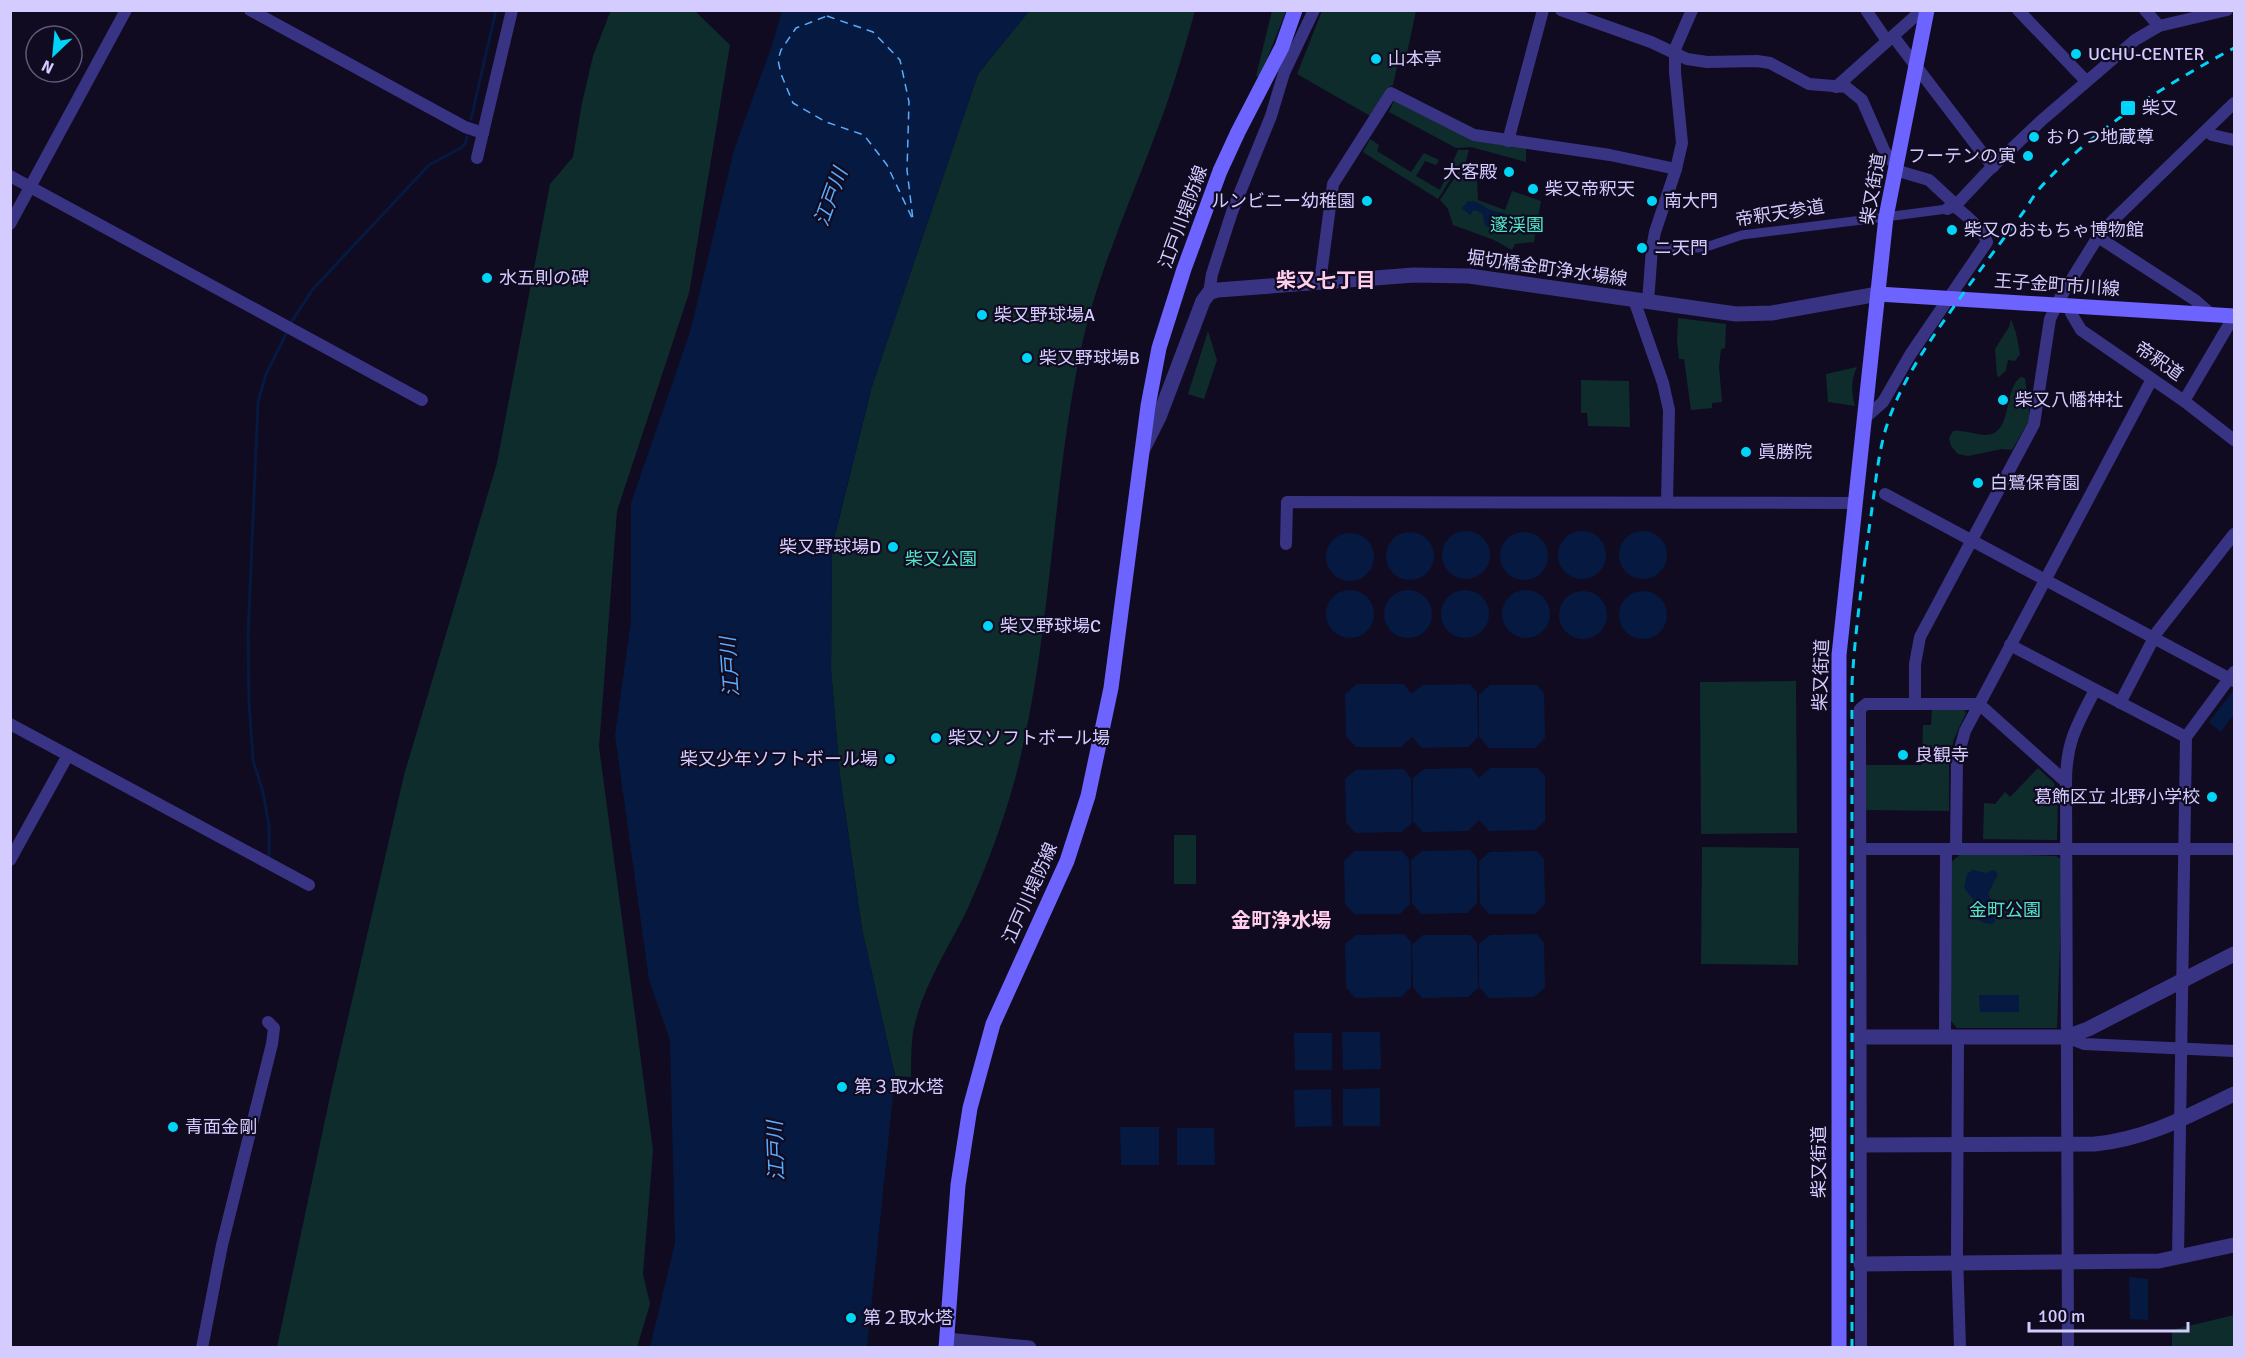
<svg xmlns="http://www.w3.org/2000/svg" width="2245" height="1358" font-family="Signika,'Noto Sans JP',sans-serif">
	<rect width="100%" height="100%" fill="#100b21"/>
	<g fill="#0e2c2c">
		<polygon points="611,10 695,11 730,45 689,293 617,511 599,747 653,1150 643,1274 650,1304 637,1347 277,1347 332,1087 404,775 497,463 550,184 573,157 582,103 593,56"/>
		<path d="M 1029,11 L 1195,11 C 1185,46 1175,82 1162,117 C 1134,194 1098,269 1081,349 C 1051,491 1052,638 1015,779 C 1003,823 986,868 967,910 C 948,949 921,989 913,1032 C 911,1047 911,1062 911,1077 L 895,1076 L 862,929 L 840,776 L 831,670 L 832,547 L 872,386 L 978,74 Z"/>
		<polygon points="1272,11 1286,11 1260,77 1256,76"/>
		<polygon points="1322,11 1416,11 1405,63 1398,62 1393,85 1389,87 1372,117 1297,74"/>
		<polygon points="1394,101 1474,141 1526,148 1526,162 1471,147 1456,148 1389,112"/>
		<polygon points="1370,139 1379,145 1377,151 1411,172 1424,153 1439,160 1436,165 1425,161 1416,176 1440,190 1458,150 1469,150 1465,164 1460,164 1438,199 1363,152"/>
		<polygon points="1463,165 1470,169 1471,178 1477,180 1478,200 1505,210 1512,191 1541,201 1534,242 1515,244 1512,250 1494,240 1453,225 1448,209 1440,200"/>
		<polygon points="1678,318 1726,324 1725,348 1721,349 1719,367 1722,402 1712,403 1712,408 1691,410 1684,359 1679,359 1677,341"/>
		<polygon points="2011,319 2016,333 2020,354 2015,361 2008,360 2006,370 1999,377 1997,375 1995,349 2009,327"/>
		<polygon points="1208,331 1217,360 1204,399 1188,394"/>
		<path d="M 1857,367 C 1851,379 1851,392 1855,406 L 1828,402 L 1826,374 Z"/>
		<path d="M 2021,377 L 2025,378 L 2030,419 L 2012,450 L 2002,449 L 1968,456 L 1958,454 L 1951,446 L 1949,438 L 1953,431 C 1965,430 1975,435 1986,435 C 2013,435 2003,388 2021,377 Z"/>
		<polygon points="1581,380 1629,381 1630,427 1588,426 1587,413 1581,413"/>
		<polygon points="1796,681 1797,833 1701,834 1700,682"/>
		<polygon points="1932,708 1964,709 1966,713 1954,739 1949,760 1949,811 1866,810 1866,765 1922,765 1923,725 1931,725"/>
		<polygon points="2038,768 2054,783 2058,795 2057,840 1983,839 1984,803 1995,804 2005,792 2010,797"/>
		<rect x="1174" y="835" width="22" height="49"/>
		<polygon points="1702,847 1799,848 1798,965 1701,964"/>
		<polygon points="1962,853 2056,856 2063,861 2057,1028 1957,1028 1950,1020 1949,864"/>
		<polygon points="2234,1315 2234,1347 2172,1347 2172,1330"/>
	</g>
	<g fill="#061940">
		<polygon points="782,11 1029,11 978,74 872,386 832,547 831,670 840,776 862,929 895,1076 867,1347 650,1347 675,1243 670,1040 649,980 615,735 631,621 631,503 690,332 734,150 772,45"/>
		<path d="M 1468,201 C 1479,201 1482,206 1491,210 C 1498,213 1504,211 1510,217 L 1510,224 L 1506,227 L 1498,223 L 1489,227 L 1485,226 L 1482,213 L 1474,210 L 1470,215 L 1462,208 Z"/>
		<circle cx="1582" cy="555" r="24"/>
		<circle cx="1643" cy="555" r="24"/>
		<circle cx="1466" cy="555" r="24"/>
		<circle cx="1524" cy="556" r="24"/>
		<circle cx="1410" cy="556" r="24"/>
		<circle cx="1350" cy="557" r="24"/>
		<circle cx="1408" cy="614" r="24"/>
		<circle cx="1350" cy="614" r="24"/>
		<circle cx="1526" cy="614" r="24"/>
		<circle cx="1465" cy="614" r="24"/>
		<circle cx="1583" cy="615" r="24"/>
		<circle cx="1643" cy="615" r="24"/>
		<polygon points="1357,684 1404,684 1411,694 1423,685 1470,684 1477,692 1478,737 1468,747 1422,748 1412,737 1401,747 1356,747 1346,736 1345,694"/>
		<polygon points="1490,685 1537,685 1544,693 1545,738 1535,748 1489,748 1479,737 1479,695"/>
		<polygon points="2233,691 2234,693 2234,714 2221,732 2209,722"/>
		<polygon points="1471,768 1479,778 1490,768 1537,768 1545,775 1545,821 1535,830 1489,831 1479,820 1468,831 1423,832 1413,821 1413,778 1424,769"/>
		<polygon points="1404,769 1411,778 1412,823 1401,832 1355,833 1346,822 1345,779 1356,770"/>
		<polygon points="1470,850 1477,858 1477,903 1467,913 1421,914 1412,903 1411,860 1422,851"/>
		<polygon points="1355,851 1402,851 1409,859 1410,904 1400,914 1354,914 1345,904 1344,861"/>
		<polygon points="1537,851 1544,859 1545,904 1535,914 1489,914 1480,904 1479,861 1490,852"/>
		<polygon points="1973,870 1986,873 1994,870 1998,874 1988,894 1990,898 1996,902 1994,914 1995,921 1993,924 1984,923 1974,917 1973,899 1964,888 1967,874"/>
		<polygon points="1404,934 1411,942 1411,987 1401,997 1355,998 1346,987 1345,944 1356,935"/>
		<polygon points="1537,934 1544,943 1545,988 1534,997 1489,998 1479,987 1479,944 1490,935"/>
		<polygon points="1423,935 1470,935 1477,943 1478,988 1468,997 1422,998 1413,987 1412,945"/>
		<polygon points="1979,995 2019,995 2019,1012 1980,1012"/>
		<polygon points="1342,1032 1380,1032 1381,1069 1343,1070"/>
		<polygon points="1294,1033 1332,1033 1332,1070 1295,1070"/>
		<polygon points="1380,1088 1380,1126 1343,1126 1343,1089"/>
		<polygon points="1331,1089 1332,1126 1295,1127 1294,1090"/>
		<polygon points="1120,1127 1159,1127 1159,1165 1121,1165"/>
		<polygon points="1177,1128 1214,1128 1215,1165 1177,1165"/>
		<polygon points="2129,1277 2148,1279 2148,1320 2130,1319"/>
	</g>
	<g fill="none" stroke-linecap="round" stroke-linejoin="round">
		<g stroke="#061940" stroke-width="3">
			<polyline points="471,119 496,10"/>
			<polyline points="290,324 313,289 429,165 461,148 465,144 467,137"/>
			<polyline points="269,857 269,826 263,792 253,760 249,703 248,637 258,402 266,374 288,330"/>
		</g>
		<polygon stroke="#5aacff" stroke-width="1.5" stroke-dasharray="8 6" stroke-linecap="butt" points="827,16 873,32 900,60 909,102 907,170 913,220 887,165 864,135 826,122 793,103 781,74 778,60 781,50 796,28"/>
		<g stroke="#393384" stroke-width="9">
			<polyline points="1893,216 1947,209"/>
			<polyline points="1652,248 1703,248 1742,235 1878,218"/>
		</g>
		<g stroke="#393384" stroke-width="12">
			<polyline points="250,10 465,127 483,133"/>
			<polyline points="1561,10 1651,42 1687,59 1707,62 1757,61 1770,63 1809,84 1846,87 1862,100 1883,148 1889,159 1897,164"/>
			<polyline points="1866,10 1887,41"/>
			<polyline points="2018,10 2086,81"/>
			<polyline points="2145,10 2159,26"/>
			<polyline points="1893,36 1993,167"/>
			<polyline points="1836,87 1922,10"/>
			<polyline points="2207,130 2212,135 2234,140"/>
			<polyline points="1508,141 1543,10"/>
			<polyline points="477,158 512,10"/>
			<polyline points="1895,170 1929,180 1956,205"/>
			<polyline points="10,176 422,400"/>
			<polyline points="1947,209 1956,205 1987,172 2042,120 2135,40 2159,26 2227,10"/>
			<polyline points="10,224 126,10"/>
			<polyline points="2098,237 2195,300 2211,314"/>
			<polyline points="1320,282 1333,184 1391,93 1474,135 1610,155 1676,169"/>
			<polyline points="1209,293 1212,274 1232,212 1271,116 1284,73 1314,10"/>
			<polyline points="1634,300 1663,383 1669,410 1667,502"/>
			<polyline points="1648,302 1652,248 1655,232 1676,169 1682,143 1675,72 1675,49 1692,10"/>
			<polyline points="2072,306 2071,313 2081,330 2184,401 2234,440"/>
			<polyline points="2184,401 2234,316"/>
			<path d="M 1865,418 L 1883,402 L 1910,355 L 1987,242 C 1982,228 1966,215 1954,206"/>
			<polyline points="1885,494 2234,681"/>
			<polyline points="1286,544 1287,502 1856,503"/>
			<polyline points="2010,645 2186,737"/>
			<polyline points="1915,703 1915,664 1920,637 2034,424 2050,319 2060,298 2101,232 2234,103"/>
			<polyline points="2120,703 2157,632 2234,534"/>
			<polyline points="10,724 309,885"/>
			<path d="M 2066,782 C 2066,742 2077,725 2095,690"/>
			<polyline points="1861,849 2234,849"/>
			<polyline points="1956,849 1957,760 1965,731 2152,379"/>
			<polyline points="10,860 68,755"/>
			<polyline points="2066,1037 2084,1044 2234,1051"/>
			<polyline points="1945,1038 1946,849"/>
			<polyline points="1958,1038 1957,1254 1960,1348"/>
			<polyline points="2178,1258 2186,737 2234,672"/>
			<polyline points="202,1348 222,1245 272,1044 274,1028 268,1022"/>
			<polyline points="1861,1348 1860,709 1866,704 1979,704 2066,782 2068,1348"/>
		</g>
		<g stroke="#393384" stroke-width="15">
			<polyline points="1143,449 1159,417 1203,301 1209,293 1218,290 1414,275 1469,276 1736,314 1772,313 1878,294"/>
			<polyline points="1860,1037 2066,1037 2088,1029 2234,954"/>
			<path d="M 1866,1145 L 2095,1144 C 2147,1139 2188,1116 2234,1094"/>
			<polyline points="1861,1264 2159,1261 2234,1245"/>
			<polyline points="947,1340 1029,1348"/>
		</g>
		<g stroke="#6d63ff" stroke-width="15">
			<polyline points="1878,294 2234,316"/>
			<polyline points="946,1348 958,1185 970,1108 993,1024 1067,861 1088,796 1111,688 1148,406 1159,348 1184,269 1220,171 1238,132 1282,47 1295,10"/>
			<polyline points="1839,1348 1839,655 1886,217 1927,10"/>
		</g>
		<path stroke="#00d4f7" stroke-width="3" stroke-dasharray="9 8" stroke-linecap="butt" d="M 1852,1348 L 1852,684 C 1855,630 1863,576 1870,522 C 1875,491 1877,458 1886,428 C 1901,380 1931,339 1960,298 C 1980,270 2001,242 2022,214 C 2028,206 2033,196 2040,188 C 2094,128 2164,86 2234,48"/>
	</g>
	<g fill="#00d4f7" stroke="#100b21" stroke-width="2">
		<circle cx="2076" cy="54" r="6"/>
		<circle cx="1376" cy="59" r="6"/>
		<rect x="2120" y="100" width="16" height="16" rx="3"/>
		<circle cx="2034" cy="137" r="6"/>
		<circle cx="2028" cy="156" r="6"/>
		<circle cx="1509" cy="172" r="6"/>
		<circle cx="1533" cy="189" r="6"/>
		<circle cx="1367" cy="201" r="6"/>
		<circle cx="1652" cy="201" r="6"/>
		<circle cx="1952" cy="230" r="6"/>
		<circle cx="1642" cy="248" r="6"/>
		<circle cx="487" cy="278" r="6"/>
		<circle cx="982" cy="315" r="6"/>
		<circle cx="1027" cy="358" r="6"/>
		<circle cx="2003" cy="400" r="6"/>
		<circle cx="1746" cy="452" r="6"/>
		<circle cx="1978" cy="483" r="6"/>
		<circle cx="893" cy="547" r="6"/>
		<circle cx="988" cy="626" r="6"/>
		<circle cx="936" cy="738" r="6"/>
		<circle cx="1903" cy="755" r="6"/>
		<circle cx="890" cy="759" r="6"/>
		<circle cx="2212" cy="797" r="6"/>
		<circle cx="842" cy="1087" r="6"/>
		<circle cx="173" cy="1127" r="6"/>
		<circle cx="851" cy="1318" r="6"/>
	</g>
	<g text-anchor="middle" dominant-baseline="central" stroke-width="4.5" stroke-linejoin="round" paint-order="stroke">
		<g font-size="18" fill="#d4ccff" stroke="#100b21" text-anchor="start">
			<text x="2088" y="54">UCHU-CENTER</text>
			<text x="1388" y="59">山本亭</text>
			<text x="2142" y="108">柴又</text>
			<text x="2046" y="137">おりつ地蔵尊</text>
			<text x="2016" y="156" text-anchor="end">フーテンの寅</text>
			<text x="1497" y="172" text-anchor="end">大客殿</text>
			<text x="1545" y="189">柴又帝釈天</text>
			<text x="1355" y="201" text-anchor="end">ルンビニー幼稚園</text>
			<text x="1664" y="201">南大門</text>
			<text x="1964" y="230">柴又のおもちゃ博物館</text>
			<text x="1654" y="248">ニ天門</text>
			<text x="499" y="278">水五則の碑</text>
			<text x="994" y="315">柴又野球場A</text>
			<text x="1039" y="358">柴又野球場B</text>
			<text x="2015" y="400">柴又八幡神社</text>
			<text x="1758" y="452">眞勝院</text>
			<text x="1990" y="483">白鷺保育園</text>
			<text x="881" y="547" text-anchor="end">柴又野球場D</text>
			<text x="1000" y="626">柴又野球場C</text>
			<text x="948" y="738">柴又ソフトボール場</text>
			<text x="1915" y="755">良観寺</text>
			<text x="878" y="759" text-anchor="end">柴又少年ソフトボール場</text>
			<text x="2200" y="797" text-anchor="end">葛飾区立 北野小学校</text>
			<text x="854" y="1087">第３取水塔</text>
			<text x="185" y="1127">青面金剛</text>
			<text x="863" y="1318">第２取水塔</text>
		</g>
		<g font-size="18" fill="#d4ccff" stroke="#100b21">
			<text transform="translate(1873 189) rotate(-80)">柴又街道</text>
			<text transform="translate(1780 213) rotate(-9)">帝釈天参道</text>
			<text transform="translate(1183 217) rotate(-70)">江戸川堤防線</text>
			<text transform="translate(1547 268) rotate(8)">堀切橋金町浄水場線</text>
			<text transform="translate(2057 285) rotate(4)">王子金町市川線</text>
			<text transform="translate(2159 361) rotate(35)">帝釈道</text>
			<text transform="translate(1821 675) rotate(-88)">柴又街道</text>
			<text transform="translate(1030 893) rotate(-66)">江戸川堤防線</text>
			<text transform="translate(1819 1162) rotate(-90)">柴又街道</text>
		</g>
		<g font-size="18" fill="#50e7c7" stroke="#100b21">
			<text x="1517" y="225">邃渓園</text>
			<text x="941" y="559">柴又公園</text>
			<text x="2005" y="910">金町公園</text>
		</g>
		<g font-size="20" font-style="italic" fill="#5aacff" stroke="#100b21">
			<text transform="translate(831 197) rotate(-70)">江戸川</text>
			<text transform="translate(730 667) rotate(-94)">江戸川</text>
			<text transform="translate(776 1151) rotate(-92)">江戸川</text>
		</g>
		<g font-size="20" font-weight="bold" fill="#ffceeb" stroke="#100b21">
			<text x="1326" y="280">柴又七丁目</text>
			<text x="1281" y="920">金町浄水場</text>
		</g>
	</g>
	<rect width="2245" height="1358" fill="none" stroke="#d4ccff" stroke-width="24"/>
	<g transform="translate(54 54) rotate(206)"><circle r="28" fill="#100b21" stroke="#5e587a" stroke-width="1.5"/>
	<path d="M0-4.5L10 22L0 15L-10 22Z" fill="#00d4f7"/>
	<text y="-9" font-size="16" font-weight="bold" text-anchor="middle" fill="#d4ccff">N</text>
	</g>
	<path d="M2029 1322v9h159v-9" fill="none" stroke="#d4ccff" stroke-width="3"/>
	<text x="2038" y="1322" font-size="18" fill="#d4ccff" stroke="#100b21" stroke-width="4.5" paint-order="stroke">100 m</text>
</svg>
